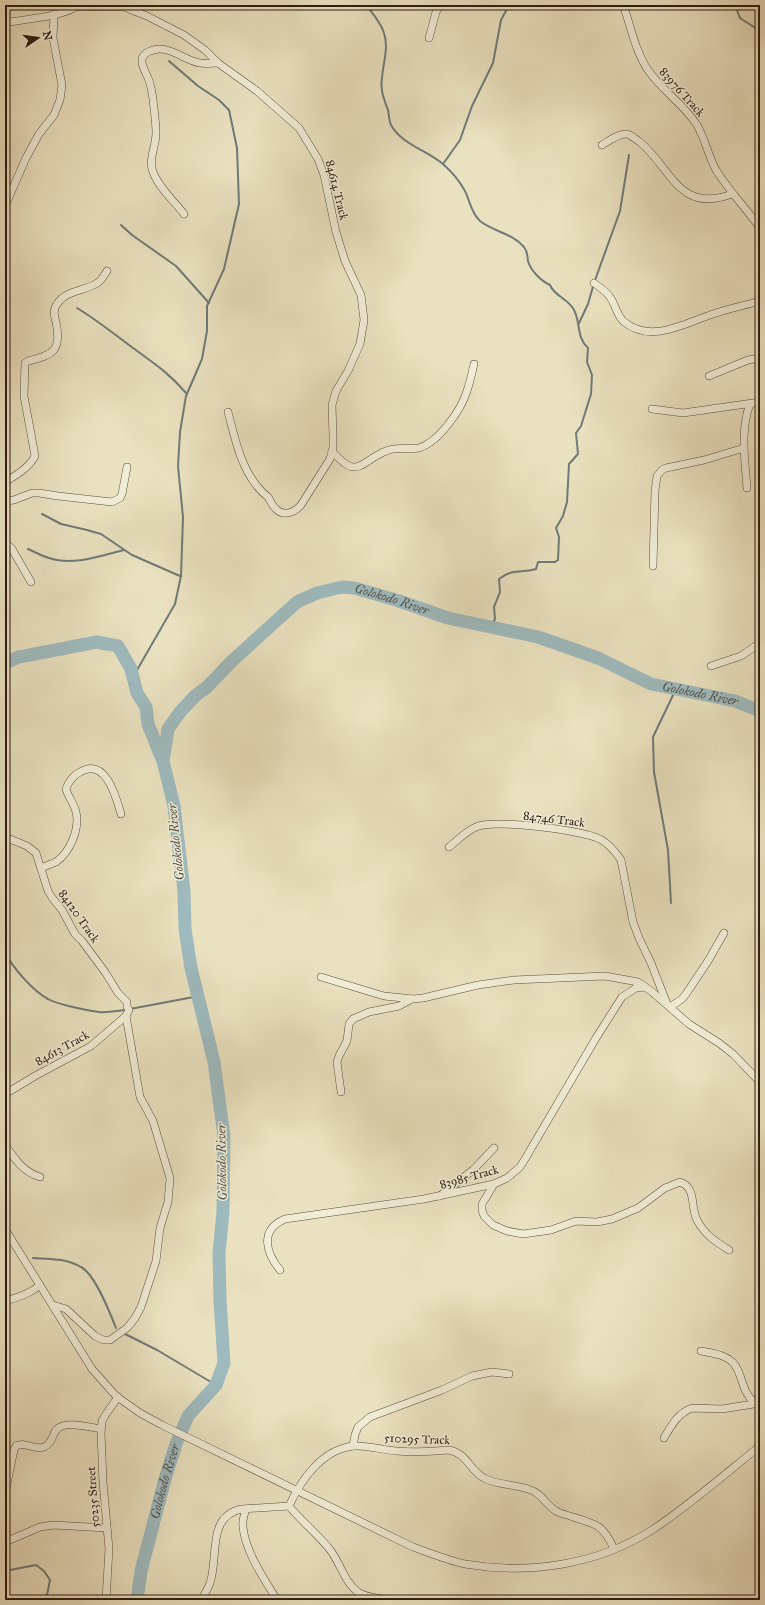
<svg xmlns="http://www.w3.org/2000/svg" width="765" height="1605" font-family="'IM FELL Great Primer',serif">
	<rect width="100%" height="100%" fill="#eae1c0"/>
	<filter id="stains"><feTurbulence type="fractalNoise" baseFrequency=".005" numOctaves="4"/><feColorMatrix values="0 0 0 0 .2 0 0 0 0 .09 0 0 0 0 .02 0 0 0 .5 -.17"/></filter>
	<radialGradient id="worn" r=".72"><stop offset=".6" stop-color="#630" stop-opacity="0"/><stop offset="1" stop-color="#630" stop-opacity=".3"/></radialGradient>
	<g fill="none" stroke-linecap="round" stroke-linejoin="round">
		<g stroke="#707a78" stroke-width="2">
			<path d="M 366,5 C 373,14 381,23 384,33 C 389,48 383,63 382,78 C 380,90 384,99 388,110 C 389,115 389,121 391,125 C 402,145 429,151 444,165 C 452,172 460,182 465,191 C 470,201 471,213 480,221 C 494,232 512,233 524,247 C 528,252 527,255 528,261 C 531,271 541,281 550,285 C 555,297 568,298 574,310 C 581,323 576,337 588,348 L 587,362 L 592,375 L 591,394 L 581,426 L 576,433 L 578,454 L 569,464 L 567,502 L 563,516 L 556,528 L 559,537 L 558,560 L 555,562 L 538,562 L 536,569 C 521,574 515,567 499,579 L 500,592 L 494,607 L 495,619 L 491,627"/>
			<polyline points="735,5 740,18 760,31"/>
			<polyline points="443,164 460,140 472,106 493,63 501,20 509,5"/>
			<polyline points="121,225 132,235 176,266 209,303"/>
			<path d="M 77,308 C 97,320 114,334 133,348 C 155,364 169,373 187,394"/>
			<polyline points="579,323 588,304 594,283 620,211 629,155"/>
			<polyline points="42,514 61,524 87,530 101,534 132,555 180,576"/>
			<path d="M 28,549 C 35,552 42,556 49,558 C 73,566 100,556 124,550"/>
			<polyline points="133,677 175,604 181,576 183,517 178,466 180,432 186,396 202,359 207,331 207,306 224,269 239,204 237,148 229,110 219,100 198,86 169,61"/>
			<polyline points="671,903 668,850 654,772 653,737 676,689"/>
			<path d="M 5,952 C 12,967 33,991 48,999 C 56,1004 89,1011 99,1012 C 107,1013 117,1011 126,1010"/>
			<polyline points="130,1009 199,996"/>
			<polyline points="5,1258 7,1258"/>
			<path d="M 33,1258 C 50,1259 65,1258 81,1267 C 95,1274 110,1313 116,1328"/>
			<polyline points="125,1334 157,1350 216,1385"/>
			<polyline points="5,1571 36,1565 44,1571 50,1580 46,1600"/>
		</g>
		<g stroke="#9ebabe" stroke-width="13">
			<polyline points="5,663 19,657 97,642 118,646 131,669 137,693 146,707 148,724 162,759"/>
			<path id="s1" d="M 137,1600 L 141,1571 L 165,1479 L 176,1444 L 188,1416 L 216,1385 L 224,1363 L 220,1300 L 219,1253 L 223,1212 L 224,1136 L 214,1062 L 191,968 L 185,929 L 184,891 L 174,806 L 163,761 L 168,729 L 180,712 L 195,696 L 207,687 L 232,661 L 297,602 L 317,593 L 342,587 L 354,588 L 396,600 L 448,618 L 538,637 L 598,658 L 651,684 L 735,701 L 760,711"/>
		</g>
		<defs>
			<g id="minor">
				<path d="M 623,5 C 631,26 635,51 648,70 C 662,91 684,104 697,125 C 705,139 708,155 716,170 C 729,191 746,208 760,228"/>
				<path d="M 76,7 L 124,7 L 147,16 L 184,35 L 205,50 L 218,63 L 257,91 L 299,128 L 318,159 L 324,175 L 336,232 L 345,261 L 361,295 L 364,320 L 360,344 L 348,371 L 336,391 L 332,405 L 333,436 L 333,448 L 330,459 L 301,505 C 294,513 283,517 275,508 C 272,505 270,500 268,497 C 264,494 260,490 257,486 C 240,465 235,438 228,412"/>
				<path d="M 5,23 C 23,19 65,17 78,5"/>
				<polyline points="429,38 436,12 440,5"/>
				<path d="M 602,145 C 609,141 619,133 627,134 C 632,135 636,140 640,142 C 672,169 679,214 732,194"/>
				<polyline points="5,206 26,158 39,134 54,115 60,100 62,85 53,38 54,14"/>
				<path d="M 184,214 C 174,201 159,188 153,172 C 148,160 156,146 156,133 C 156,122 154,110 153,99 C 152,93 151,85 148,78 C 145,70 136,58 148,52 C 167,42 182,60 200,63 C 206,64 212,63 218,63"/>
				<path d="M 594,283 C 599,287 606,291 610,297 C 615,304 617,315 623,321 C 650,344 683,324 710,315 C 726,309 743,306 760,301"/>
				<polyline points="709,376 748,360 760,358"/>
				<polyline points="652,409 683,413 760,402"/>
				<path d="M 332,451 C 358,481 359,462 386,451 C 396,446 408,450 419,448 C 439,442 461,410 467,391 C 470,382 472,373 474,364"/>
				<path d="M 5,482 C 16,475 29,468 35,456 L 24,396 L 25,363 L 28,361 C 53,355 62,351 56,322 C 54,316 53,309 57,304 C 66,290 85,291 97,283 C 102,281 104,275 107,271"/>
				<path d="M 747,488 C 745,461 740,430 750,404"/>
				<polyline points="5,501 14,500 32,493 39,493 58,496 112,502 120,498 122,494 127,467"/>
				<polyline points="5,545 9,546 12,549 31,582"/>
				<polyline points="653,566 655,491 657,476 662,470 666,468 704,460 744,448"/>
				<polyline points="711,666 741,656 760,643"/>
				<polyline points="5,837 27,846 36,853 48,891 53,899 62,910 75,934 82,941 105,972 118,993 127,1002 127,1007 129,1010 126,1016 91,1046 35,1076 5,1094"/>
				<path d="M 449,847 C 457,841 466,831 476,827 C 494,819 582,830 600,839 C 609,844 615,851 621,860 L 633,922 L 639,938 L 651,963 L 667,1004"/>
				<path d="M 41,868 C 46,866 51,864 56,862 C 70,852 80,829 76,812 C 74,803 68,797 66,789 C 68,782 74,775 80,772 C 106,757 116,797 121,814"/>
				<polyline points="321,977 384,996 413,999 423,998 478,985 514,980 605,976 638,982 651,991 689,1024 719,1043 733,1054 760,1082"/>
				<polyline points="670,1007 682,999 686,994 708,961 724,933"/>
				<polyline points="341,1092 337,1062 339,1056 347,1041 349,1024 353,1019 369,1012 399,1006 412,999"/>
				<path d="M 5,1145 C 15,1159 23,1172 40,1177"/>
				<path d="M 494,1184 L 482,1204 L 482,1210 L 484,1216 L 493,1225 L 507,1231 L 523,1234 L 551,1230 L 576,1221 L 597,1222 L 612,1219 L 638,1208 L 665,1188 L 680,1182 C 697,1188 690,1207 697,1220 C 704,1234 716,1242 729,1250"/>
				<polyline points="440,1196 473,1170 494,1148"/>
				<path d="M 5,1229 L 92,1369 L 116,1396 L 140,1413 L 162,1425 L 413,1547 C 430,1553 447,1560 465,1564 C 528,1575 597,1565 652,1530 C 690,1505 725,1474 760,1446"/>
				<path d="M 280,1270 C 266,1253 259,1230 285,1219 L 424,1199 L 494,1184 L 507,1178 L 520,1167 L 525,1159 L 596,1038 L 622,997 L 636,988 L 645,987"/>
				<path d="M 5,1301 C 18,1297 30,1294 40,1285"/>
				<polyline points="53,1305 66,1309 95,1336 103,1340 110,1340 127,1328 135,1318 141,1307 156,1261 160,1228 168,1202 170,1178 153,1121 140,1097 126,1016"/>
				<path d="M 701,1351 C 712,1353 728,1355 735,1365 C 744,1379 741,1391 755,1403"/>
				<path d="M 664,1438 C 671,1426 678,1413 692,1408 L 722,1409 L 760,1403"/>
				<polyline points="353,1446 355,1435 358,1427 370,1417 442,1390 472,1376 492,1372 509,1374"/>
				<path d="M 5,1493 L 14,1450 L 16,1446 C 26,1441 34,1451 44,1447 C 50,1445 52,1438 55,1432 C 61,1419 88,1427 101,1429"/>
				<path d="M 289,1506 C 302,1522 319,1535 331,1551 C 340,1563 345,1583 358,1592 C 366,1598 380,1598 390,1600"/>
				<path d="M 246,1509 C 244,1515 242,1521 243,1527 C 245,1551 264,1579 277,1600"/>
				<polyline points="5,1542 40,1527 53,1525 107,1528"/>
				<polyline points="106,1600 109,1549 103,1482 101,1433 102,1421 106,1414 118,1397"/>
				<path d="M 201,1600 C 204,1595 208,1589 210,1583 C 219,1558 206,1516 242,1509 L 289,1506 C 301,1480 322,1449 354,1446 C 368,1445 382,1450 397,1451 C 414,1453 432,1451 449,1450 C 468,1454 469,1470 484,1478 C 493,1484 516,1485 528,1489 C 542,1493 545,1504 556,1511 C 561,1514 568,1515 573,1517 C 597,1524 604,1526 614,1549"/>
			</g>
		</defs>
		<use href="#minor" stroke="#5c4c3b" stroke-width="8"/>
		<use href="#minor" stroke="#f1ecd6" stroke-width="7"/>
	</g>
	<g text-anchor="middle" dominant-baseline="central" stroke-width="3" stroke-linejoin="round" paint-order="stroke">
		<g font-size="12" fill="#2c1b0f" stroke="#f1ecd6">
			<text transform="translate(682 92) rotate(48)">83976 Track</text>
			<text transform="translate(337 190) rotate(76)">84614 Track</text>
			<text transform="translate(554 819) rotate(7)">84746 Track</text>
			<text transform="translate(79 916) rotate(55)">84120 Track</text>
			<text transform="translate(62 1048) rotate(-29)">84613 Track</text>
			<text transform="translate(469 1177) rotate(-15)">83985 Track</text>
			<text transform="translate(417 1439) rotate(2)">510295 Track</text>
			<text transform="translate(93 1497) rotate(-94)">50235 Street</text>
		</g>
		<g font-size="13" font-style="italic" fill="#54534c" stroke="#f1ecd6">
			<text stroke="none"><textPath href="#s1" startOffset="1178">Golokodo River</textPath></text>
			<text stroke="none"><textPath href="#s1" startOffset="1502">Golokodo River</textPath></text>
			<text transform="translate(176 842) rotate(-96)">Golokodo River</text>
			<text transform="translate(222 1162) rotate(-91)">Golokodo River</text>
			<text stroke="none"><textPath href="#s1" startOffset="122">Golokodo River</textPath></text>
		</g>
	</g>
	<rect width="765" height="1605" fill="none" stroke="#eae1c0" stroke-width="20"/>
	<rect x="6" y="6" width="753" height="1593" fill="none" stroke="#2c1b0f" stroke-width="2"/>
	<rect x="10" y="10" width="745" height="1585" fill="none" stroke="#2c1b0f"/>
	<g transform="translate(38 38) rotate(77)" stroke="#f1ecd6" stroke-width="3" paint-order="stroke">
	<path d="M0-3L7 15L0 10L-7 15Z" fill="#2c1b0f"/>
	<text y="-6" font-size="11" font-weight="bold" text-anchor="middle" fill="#2c1b0f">N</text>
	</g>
	<rect width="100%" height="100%" filter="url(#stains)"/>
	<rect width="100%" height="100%" fill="url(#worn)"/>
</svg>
